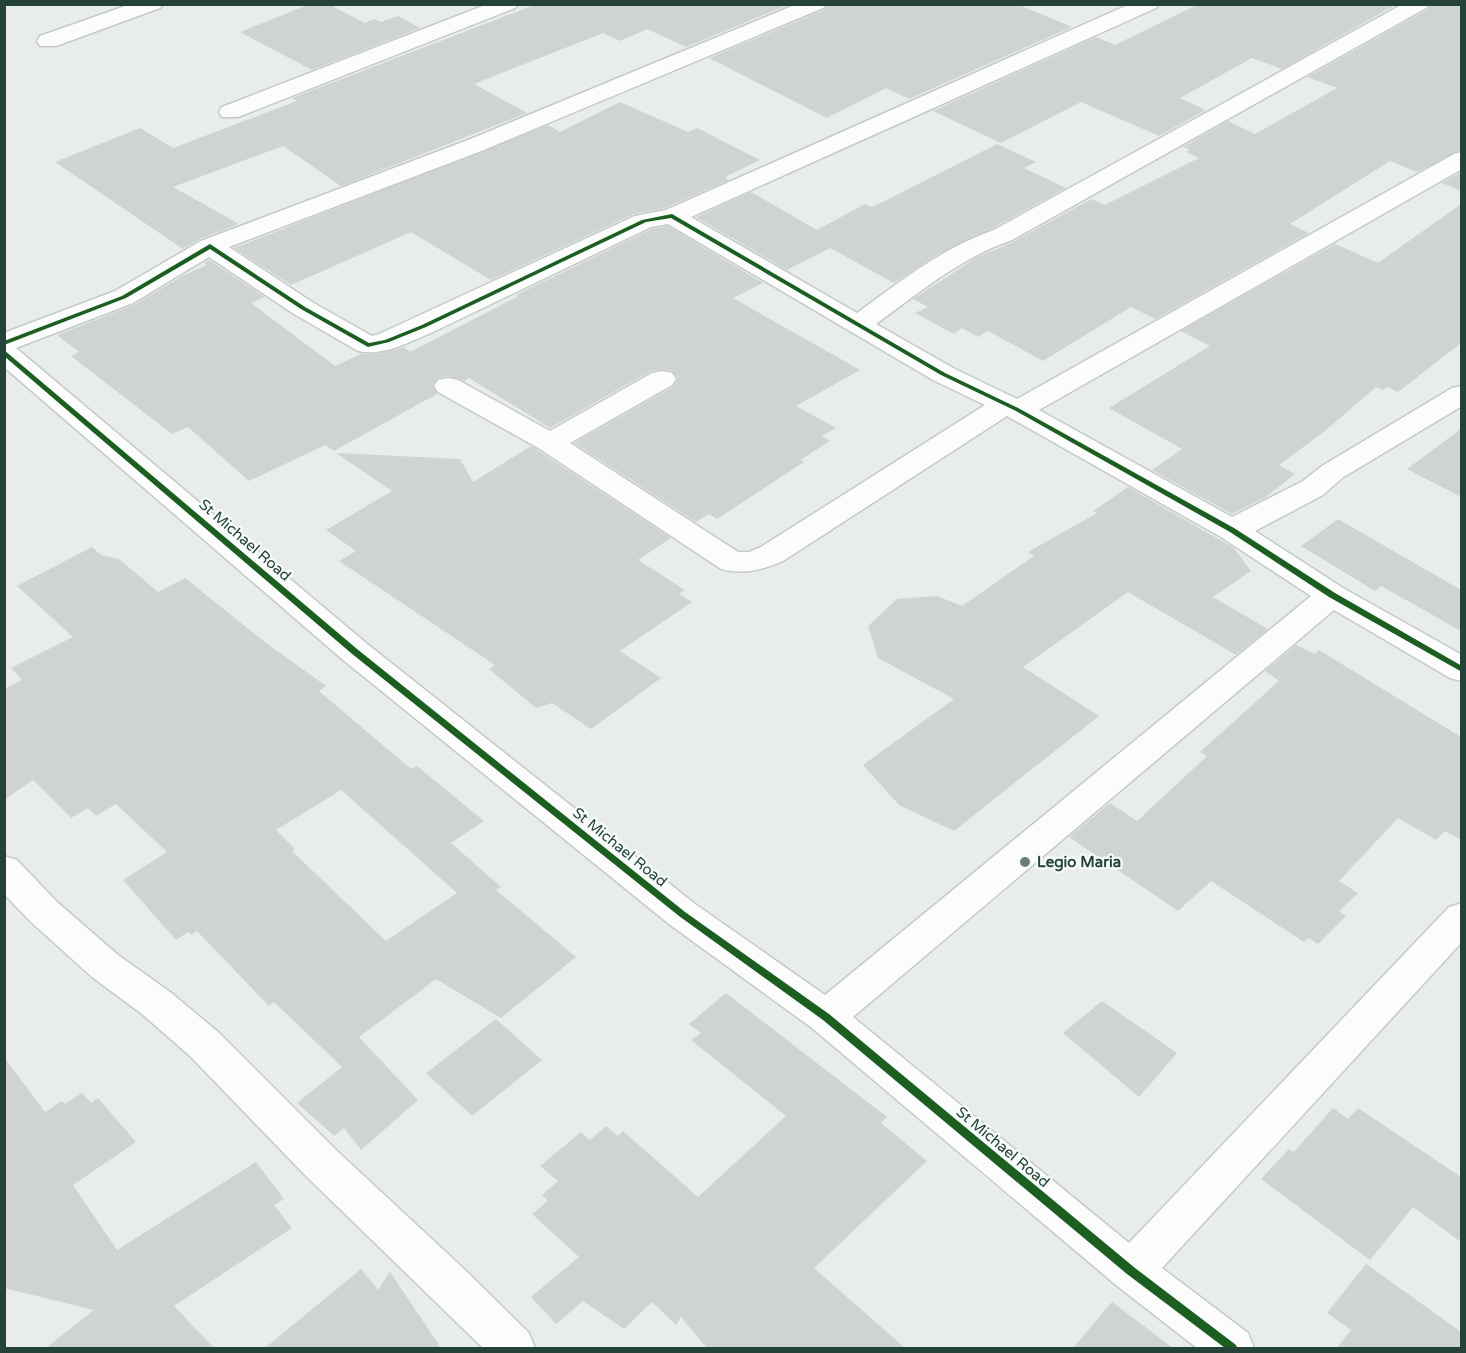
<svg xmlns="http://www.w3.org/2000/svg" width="1466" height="1353" font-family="'Varela Round',sans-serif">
	<rect width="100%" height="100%" fill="#e8edeb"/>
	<g fill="#cfd4d2" fill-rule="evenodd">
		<polygon points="310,4 328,4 365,23 374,19 381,22 398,16 420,28 312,70 240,32"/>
		<polygon points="537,4 790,4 686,47 647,29 620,41 603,33 474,84 527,113 341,186 283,146 173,187 239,224 200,239 183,249 55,162 140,128 173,148 297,101 292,98 334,82"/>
		<polygon points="828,4 1017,4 1072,27 909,99 886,88 827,118 709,58 824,10"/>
		<polygon points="1199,4 1397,4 1282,69 1252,58 1180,98 1206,110 1159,136 1081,102 1001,143 933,111 1096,37 1115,45"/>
		<polygon points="1431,4 1461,4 1461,150 1417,172 1390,161 1290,224 1309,233 1155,319 1131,307 1043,361 988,331 978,337 962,328 954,334 915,313 928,307 913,299 976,258 1013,242 1091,199 1105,205 1199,158 1186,152 1190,150 1183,147 1228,121 1255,134 1337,88 1307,77 1427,10"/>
		<polygon points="620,102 688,132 697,128 760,160 725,177 729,180 665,208 634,214 491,280 411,232 291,285 234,248 548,125 560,132"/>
		<polygon points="997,144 1036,162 1024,168 1066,188 993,228 938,254 894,283 830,248 787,270 696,217 751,192 817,230 865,204 871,207 885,201"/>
		<polygon points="1461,172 1461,191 1442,183"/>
		<polygon points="1461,204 1461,343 1398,392 1387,387 1383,390 1376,387 1325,431 1279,465 1295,474 1266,497 1232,514 1152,470 1182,449 1109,408 1210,346 1181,331 1335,244 1378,263"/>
		<polygon points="668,226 763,283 733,298 860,370 796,406 836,428 822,436 830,441 800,460 804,462 717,519 709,514 696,522 574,443 673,387 678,378 672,371 662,369 651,371 550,428 469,378 465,381 448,376 438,378 432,385 437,394 334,451 325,445 249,481 188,427 172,434 71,356 79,352 57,335 134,305 184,275 207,265 204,263 209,260 265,297 251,303 335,366 361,354 378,354 404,347 410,352 519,296 516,295 652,229"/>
		<polygon points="1461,429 1461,497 1407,469"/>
		<polygon points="531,446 671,538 638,560 685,590 679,594 692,602 620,651 661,678 591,729 552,703 536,708 489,669 495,665 339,561 356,551 326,530 392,491 336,453 460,459 473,482"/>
		<polygon points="1128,487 1234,548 1251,571 1213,597 1268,629 1236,655 1128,592 1023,667 1099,716 954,831 899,805 863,765 954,699 878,658 868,626 897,599 937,596 962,606 1034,556 1028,552 1097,513 1093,511"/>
		<polygon points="1338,519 1461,590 1461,631 1381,586 1375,591 1301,546"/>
		<path d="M 92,547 L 101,555 L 119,559 L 158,592 L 185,578 L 266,643 L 326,686 L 319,691 L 411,769 L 417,766 L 484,821 L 451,843 L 501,887 L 496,890 L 576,957 L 501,1018 L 436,979 L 359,1037 L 418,1100 L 361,1150 L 344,1128 L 334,1136 L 297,1103 L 342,1067 L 274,1002 L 269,1006 L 197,931 L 191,935 L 188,932 L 176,940 L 123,880 L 167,852 L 116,804 L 96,816 L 88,808 L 71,818 L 33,780 L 4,800 L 4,689 L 22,680 L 11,668 L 73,637 L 17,586 ZM 341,790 L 457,893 L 386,941 L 292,851 L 295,849 L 276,830 Z"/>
		<polygon points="1296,645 1315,654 1319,650 1461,737 1461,840 1445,831 1436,840 1398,818 1339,881 1358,893 1339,911 1346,916 1318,944 1309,938 1304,942 1211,881 1178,911 1069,837 1110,803 1137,821 1207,756 1200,752 1279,681 1265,671"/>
		<polygon points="726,993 887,1117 881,1123 927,1161 814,1268 905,1348 707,1348 681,1317 676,1325 652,1302 624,1329 583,1301 556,1324 531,1297 579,1257 532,1214 548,1201 542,1195 558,1181 540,1166 581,1132 590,1140 606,1126 618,1136 623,1131 698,1197 786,1116 691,1040 701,1033 689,1024"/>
		<polygon points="1102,1001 1177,1053 1139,1097 1063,1033"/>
		<polygon points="496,1019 542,1060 472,1116 426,1073"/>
		<polygon points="4,1057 45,1112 62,1101 65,1104 82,1093 91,1103 98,1098 136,1142 73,1185 117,1250 256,1162 284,1199 274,1205 292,1228 174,1306 214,1348 46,1348 94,1310 4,1288"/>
		<polygon points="1333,1108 1348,1119 1358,1108 1461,1177 1461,1242 1413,1207 1370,1260 1261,1179 1289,1149 1294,1152"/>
		<polygon points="1366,1264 1461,1332 1461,1348 1337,1348 1351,1330 1327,1313"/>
		<polygon points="361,1269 378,1290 390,1272 441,1348 265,1348"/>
		<polygon points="1112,1302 1173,1348 1073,1348"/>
	</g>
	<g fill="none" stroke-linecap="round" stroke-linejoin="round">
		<defs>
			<g id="minor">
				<polygon points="131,4 163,4 160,8 56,46 40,46 37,41 40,36"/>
				<polygon points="488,4 518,4 515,8 238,117 222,117 219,112 222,107"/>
				<path d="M 797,4 L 826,4 L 823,8 L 484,150 L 229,247 L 312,302 L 372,336 L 379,334 L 635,216 L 666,210 L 1130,4 L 1159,4 L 1156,8 L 691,217 L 857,313 C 901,281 942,248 994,230 L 1403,4 L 1429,4 L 1426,8 L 1012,240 C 960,258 920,292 876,324 L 953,368 L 1017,399 L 1454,154 L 1462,152 L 1462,169 L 1039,410 L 1232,517 L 1303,481 L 1322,466 L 1452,388 L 1462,386 L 1462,406 L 1342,478 L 1323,495 L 1255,531 L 1343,588 L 1462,655 L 1462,681 L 1450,678 L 1334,610 L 853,1017 L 1129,1243 L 1449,907 L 1462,903 L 1462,942 L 1162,1268 L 1248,1333 L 1254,1348 L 1197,1348 L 1116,1285 L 812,1028 L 669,924 L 342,659 L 4,367 L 4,333 L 115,291 L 201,241 L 468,140 ZM 668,224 L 933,380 L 985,405 L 761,547 L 749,552 L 738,552 L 570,443 L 672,385 L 676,379 L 672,373 L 662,371 L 652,373 L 550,431 L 458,380 L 448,378 L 438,380 L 434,386 L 438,392 L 540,449 L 721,569 C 744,575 762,570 783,561 L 1007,416 L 1221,537 L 1311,596 L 825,995 L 695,904 L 366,643 L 16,348 L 133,303 L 209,257 L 294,314 L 358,351 C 383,357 411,341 433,332 L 651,227 Z"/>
				<polygon points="4,856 17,860 57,902 118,955 170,992 218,1032 335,1149 464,1269 529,1333 535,1348 483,1348 305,1175 190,1056 142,1014 92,977 31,922 4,894"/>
			</g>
		</defs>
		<use href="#minor" stroke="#c5cac8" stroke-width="3"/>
		<use href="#minor" fill="#fcfcfc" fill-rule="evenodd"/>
		<defs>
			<g id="cycleway">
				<polygon points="672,214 945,373 1020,409 1234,528 1335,593 1462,666 1462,672 1329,597 1230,532 1016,411 941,375 671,218 646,222 426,327 389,342 368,347 301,309 210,249 126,298 4,345 4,341 122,296 210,244 305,307 369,343 385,340 422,325 642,220"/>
				<polygon points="4,350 357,649 685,912 829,1014 1135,1268 1236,1345 1237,1348 1225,1348 1127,1274 823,1020 679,916 351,653 4,356"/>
			</g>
		</defs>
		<use href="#cycleway" stroke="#f7fbf9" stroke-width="3"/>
		<use href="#cycleway" fill="#1b5e20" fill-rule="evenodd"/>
	</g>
	<circle fill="#697e78" stroke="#f7fbf9" stroke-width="2" cx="1025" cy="862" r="6"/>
	<g text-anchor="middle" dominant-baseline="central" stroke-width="4.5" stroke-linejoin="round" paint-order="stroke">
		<g font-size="15" fill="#24423a" stroke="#f7fbf9">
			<text transform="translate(245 540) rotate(41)">St Michael Road</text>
			<text transform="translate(620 847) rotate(39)">St Michael Road</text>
			<text transform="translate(1003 1147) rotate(40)">St Michael Road</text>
		</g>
		<g font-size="15" font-weight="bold" fill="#24423a" stroke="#f7fbf9" text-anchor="start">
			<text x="1037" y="862">Legio Maria</text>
		</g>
	</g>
	<rect width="1466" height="1353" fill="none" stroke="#24423a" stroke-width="12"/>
</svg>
